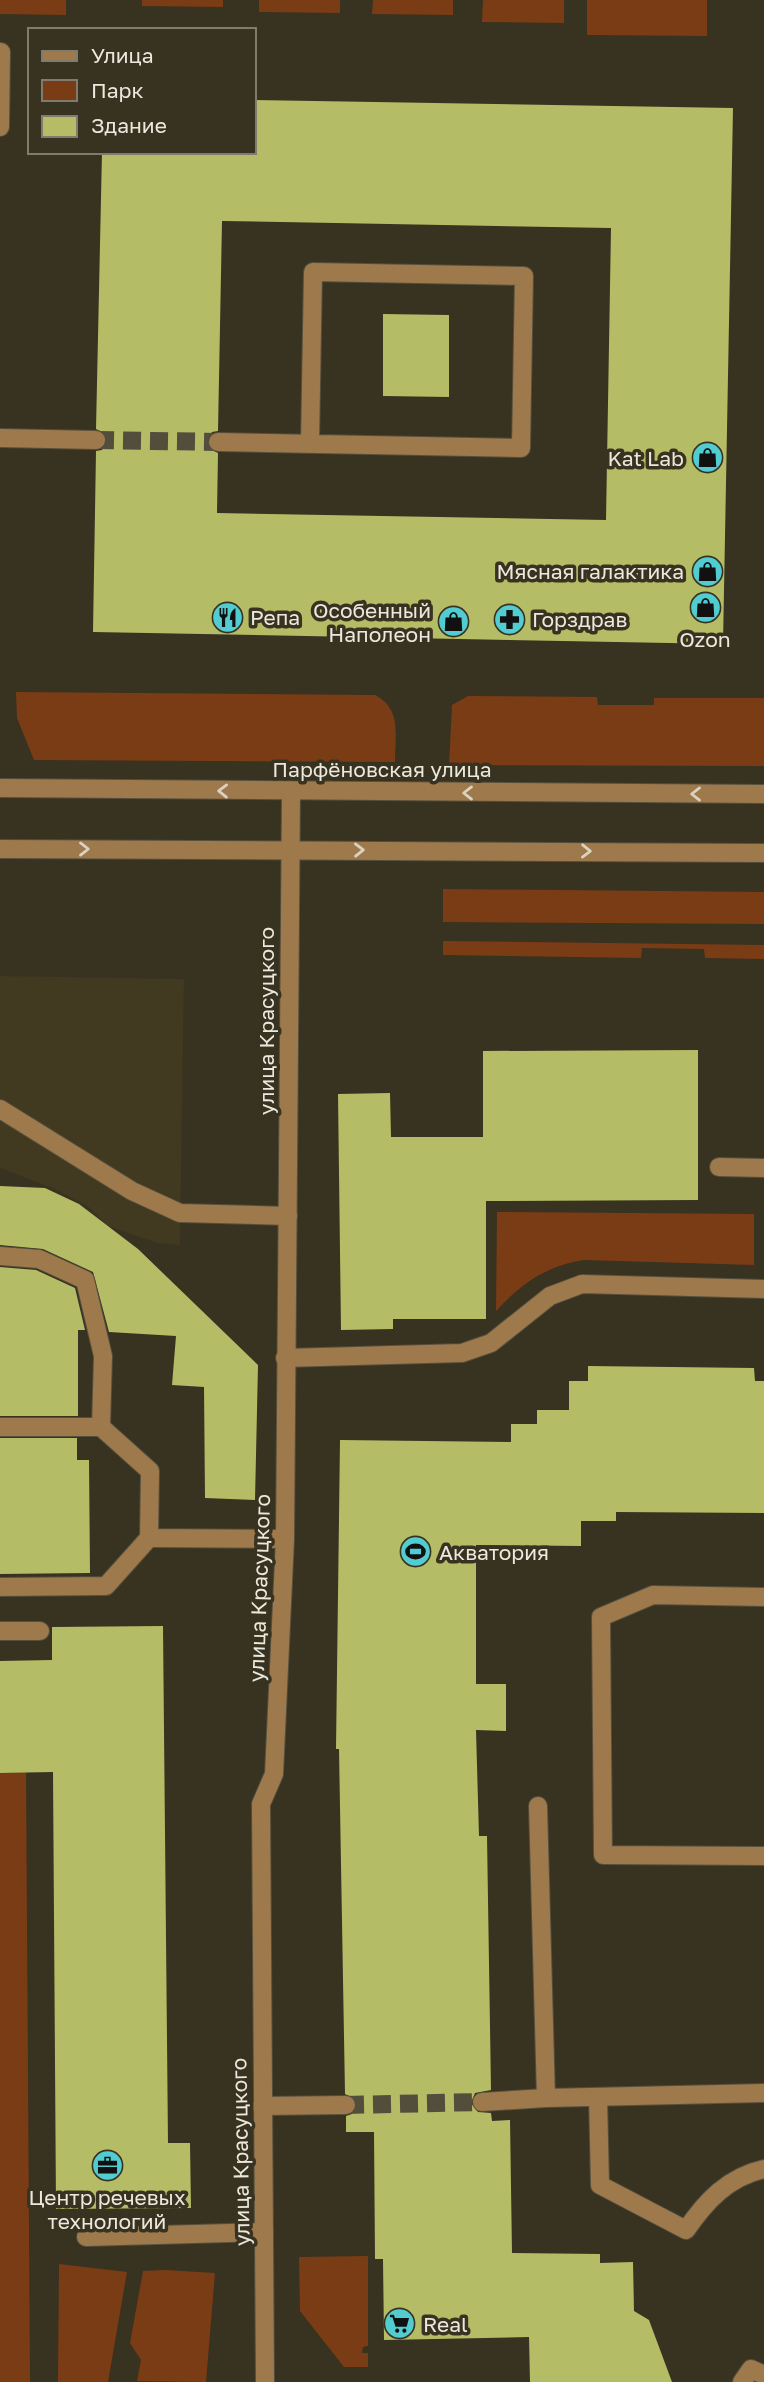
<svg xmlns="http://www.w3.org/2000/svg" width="764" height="2382" font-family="'Golos Text',sans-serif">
	<rect width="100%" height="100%" fill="#383220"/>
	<polygon fill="#413920" points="0,976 184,979 180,1245 157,1243 108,1226 89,1207 55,1189 0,1168"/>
	<g fill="#7a3c15">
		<polygon points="0,0 66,0 66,15 0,14"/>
		<polygon points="142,0 223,0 223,7 142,6"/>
		<polygon points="259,0 340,0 340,13 259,12"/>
		<polygon points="373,0 453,0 453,15 372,14"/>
		<polygon points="483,0 564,0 564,23 482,22"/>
		<polygon points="587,0 707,0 707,36 587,35"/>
		<path d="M 16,692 L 375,695 C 402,709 395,735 395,762 L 34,760 L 17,718 Z"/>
		<polygon points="468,696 597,697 598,705 654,705 654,698 764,698 764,766 449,765 452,705"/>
		<polygon points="443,889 764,892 764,924 443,922"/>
		<polygon points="443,941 764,945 764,959 705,958 704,949 642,948 641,958 443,955"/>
		<path d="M 497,1212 L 754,1214 L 754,1265 L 584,1260 C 546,1266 522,1283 496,1311 Z"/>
		<polygon points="26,1772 30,2382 0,2382 0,1773"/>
		<polygon points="368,2256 368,2346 363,2347 362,2353 368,2353 368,2367 344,2367 300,2311 299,2257"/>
		<polygon points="59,2264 127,2272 108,2382 58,2382"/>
		<polygon points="166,2270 215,2273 206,2382 137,2381 141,2360 130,2343 143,2271"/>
	</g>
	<g fill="#b5bc66" fill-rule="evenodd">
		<path d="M 254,100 L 733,108 L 723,644 L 93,632 L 96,451 L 102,450 L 107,441 L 106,434 L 96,429 L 102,152 L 254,152 ZM 222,221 L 611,228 L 606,520 L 217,513 L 218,453 L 208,448 L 207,441 L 212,432 L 218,431 Z"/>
		<polygon points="383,314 449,315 449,397 383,396"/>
		<polygon points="698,1050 698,1200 486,1201 486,1319 393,1319 393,1329 341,1330 338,1094 390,1093 391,1137 483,1137 483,1051"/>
		<polygon points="0,1186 45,1188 79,1204 138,1249 258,1365 255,1500 205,1498 204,1387 172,1385 176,1336 109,1332 93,1272 43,1249 0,1245"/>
		<polygon points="0,1267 36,1270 75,1288 85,1330 78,1330 78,1416 0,1416"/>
		<polygon points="588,1366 754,1368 755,1381 764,1381 764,1513 616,1512 616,1521 581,1521 581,1546 476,1545 476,1684 506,1684 506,1731 476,1730 479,1836 487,1836 491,2090 475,2093 471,2103 478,2112 491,2113 492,2121 510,2120 512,2253 600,2254 600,2263 633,2262 634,2311 649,2320 672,2382 530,2382 529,2337 384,2340 383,2259 375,2259 374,2132 346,2132 346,2116 352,2114 357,2106 355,2099 345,2094 339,1749 336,1749 340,1440 511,1442 511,1424 537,1424 537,1410 569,1410 569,1381 588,1381"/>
		<polygon points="0,1438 77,1438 77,1460 89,1460 90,1573 0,1574"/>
		<polygon points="163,1626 168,2143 190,2143 191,2208 56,2209 53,1772 0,1773 0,1661 52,1660 52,1627"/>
	</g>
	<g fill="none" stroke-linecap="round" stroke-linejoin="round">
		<g stroke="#534d3c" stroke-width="18" stroke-dasharray="18 9" stroke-linecap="butt">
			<polyline points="96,440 218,442"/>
			<polyline points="346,2105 482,2102"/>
		</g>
		<defs>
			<g id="minor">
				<polyline points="0,127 1,52"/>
				<polyline points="0,438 96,440"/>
				<polyline points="218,442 521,448 524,276 313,272 310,444"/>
				<polyline points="0,788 764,794"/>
				<polyline points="0,849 764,853"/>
				<polyline points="0,1109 132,1191 180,1213 288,1216"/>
				<polyline points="719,1167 764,1168"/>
				<polyline points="0,1256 39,1259 85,1280 103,1356 101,1427 150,1471 149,1538 285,1539"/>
				<polyline points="285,1358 462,1353 491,1343 550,1296 582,1284 764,1289"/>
				<polyline points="0,1427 101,1427"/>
				<polyline points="0,1587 106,1586 149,1538"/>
				<polyline points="764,1597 653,1595 601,1617 603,1855 764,1856"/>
				<polyline points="0,1631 40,1631"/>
				<polyline points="538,1806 546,2098 764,2093"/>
				<path d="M 598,2097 L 600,2185 L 686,2230 C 706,2201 728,2177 764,2169"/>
				<polyline points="482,2102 546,2098"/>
				<polyline points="262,2106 346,2105"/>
				<polyline points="86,2237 264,2232"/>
				<polyline points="265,2382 261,1804 274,1774 285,1539 291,792"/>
				<polyline points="742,2382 751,2369 764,2375"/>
			</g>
		</defs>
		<use href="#minor" stroke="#554f3e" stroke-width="20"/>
		<use href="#minor" stroke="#9e794c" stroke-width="18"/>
	</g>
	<defs><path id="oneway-chevron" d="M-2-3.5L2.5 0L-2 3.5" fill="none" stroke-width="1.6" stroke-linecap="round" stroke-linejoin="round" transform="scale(1.75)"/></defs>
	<g stroke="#dcd2c0">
		<use href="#oneway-chevron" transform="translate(223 791) rotate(-179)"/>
		<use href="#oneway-chevron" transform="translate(468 793) rotate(-180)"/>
		<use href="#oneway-chevron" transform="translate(696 794) rotate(-180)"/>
		<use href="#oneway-chevron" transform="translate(84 849)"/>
		<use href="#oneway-chevron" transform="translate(359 850) rotate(-1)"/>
		<use href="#oneway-chevron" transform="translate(586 851) rotate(1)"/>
	</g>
	<defs>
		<symbol id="shop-disc" viewBox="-11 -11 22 22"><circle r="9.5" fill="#51ccd1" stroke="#383220"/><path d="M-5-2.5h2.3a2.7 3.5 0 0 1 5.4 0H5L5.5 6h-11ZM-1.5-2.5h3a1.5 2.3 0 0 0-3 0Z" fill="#111"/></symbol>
		<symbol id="restaurant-disc" viewBox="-11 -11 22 22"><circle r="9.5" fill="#51ccd1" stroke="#383220"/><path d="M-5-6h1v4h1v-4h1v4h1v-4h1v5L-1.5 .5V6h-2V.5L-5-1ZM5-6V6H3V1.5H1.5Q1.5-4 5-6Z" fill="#111"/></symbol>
		<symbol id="pharmacy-disc" viewBox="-11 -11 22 22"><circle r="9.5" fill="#51ccd1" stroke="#383220"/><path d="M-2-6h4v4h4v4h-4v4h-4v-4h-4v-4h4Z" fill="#111"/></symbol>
		<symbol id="stadium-disc" viewBox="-11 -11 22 22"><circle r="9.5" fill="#51ccd1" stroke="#383220"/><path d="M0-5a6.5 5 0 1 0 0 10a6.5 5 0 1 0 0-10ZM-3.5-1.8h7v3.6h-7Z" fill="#111"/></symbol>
		<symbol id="office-disc" viewBox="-11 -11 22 22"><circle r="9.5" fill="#51ccd1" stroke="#383220"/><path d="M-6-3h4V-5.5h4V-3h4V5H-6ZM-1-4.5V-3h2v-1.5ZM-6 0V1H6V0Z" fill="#111"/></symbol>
		<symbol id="supermarket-disc" viewBox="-11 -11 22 22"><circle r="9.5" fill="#51ccd1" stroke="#383220"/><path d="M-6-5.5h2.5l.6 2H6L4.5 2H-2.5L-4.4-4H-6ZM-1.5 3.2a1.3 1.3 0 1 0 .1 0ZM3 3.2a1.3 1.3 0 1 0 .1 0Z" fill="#111"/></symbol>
	</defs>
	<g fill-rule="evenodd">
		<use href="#shop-disc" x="690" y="440" width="35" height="35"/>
		<use href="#shop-disc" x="690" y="554" width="35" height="35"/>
		<use href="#shop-disc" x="688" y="590" width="35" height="35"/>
		<use href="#restaurant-disc" x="210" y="600" width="35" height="35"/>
		<use href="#pharmacy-disc" x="492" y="602" width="35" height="35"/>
		<use href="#shop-disc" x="436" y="604" width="35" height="35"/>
		<use href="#stadium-disc" x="398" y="1534" width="35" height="35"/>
		<use href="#office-disc" x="90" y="2148" width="35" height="35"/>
		<use href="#supermarket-disc" x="382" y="2306" width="35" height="35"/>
	</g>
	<g text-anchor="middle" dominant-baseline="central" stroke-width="7" stroke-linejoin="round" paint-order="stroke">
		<g font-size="21" fill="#ebe8dd" stroke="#383220" text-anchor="start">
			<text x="684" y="458" text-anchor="end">Kat Lab</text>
			<text x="684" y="571" text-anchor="end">Мясная галактика</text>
			<text x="431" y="610" text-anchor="end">Особенный<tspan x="431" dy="24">Наполеон</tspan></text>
			<text x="250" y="617">Репа</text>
			<text x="532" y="619">Горздрав</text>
			<text x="705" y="639" text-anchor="middle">Ozon</text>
			<text x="439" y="1552">Акватория</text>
			<text x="107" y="2197" text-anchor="middle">Центр речевых<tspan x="107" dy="24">технологий</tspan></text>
			<text x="423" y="2324">Real</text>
		</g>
		<g font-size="21" fill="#ebe8dd" stroke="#383220">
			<text x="382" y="769">Парфёновская улица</text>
			<text transform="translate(266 1021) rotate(-90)">улица Красуцкого</text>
			<text transform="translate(259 1588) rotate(-88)">улица Красуцкого</text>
			<text transform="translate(240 2152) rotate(-91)">улица Красуцкого</text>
		</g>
	</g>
	<rect x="28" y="28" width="228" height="126" fill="#383220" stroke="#807b6c" stroke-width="2"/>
	<rect x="42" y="51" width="35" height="10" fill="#9e794c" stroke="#807b6c" stroke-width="2"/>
	<text x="91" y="63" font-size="21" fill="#ebe8dd">Улица</text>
	<rect x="42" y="80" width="35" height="21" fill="#7a3c15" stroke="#807b6c" stroke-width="2"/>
	<text x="91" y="98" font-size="21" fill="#ebe8dd">Парк</text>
	<rect x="42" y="116" width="35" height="21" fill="#b5bc66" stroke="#807b6c" stroke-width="2"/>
	<text x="91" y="133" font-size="21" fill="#ebe8dd">Здание</text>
</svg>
